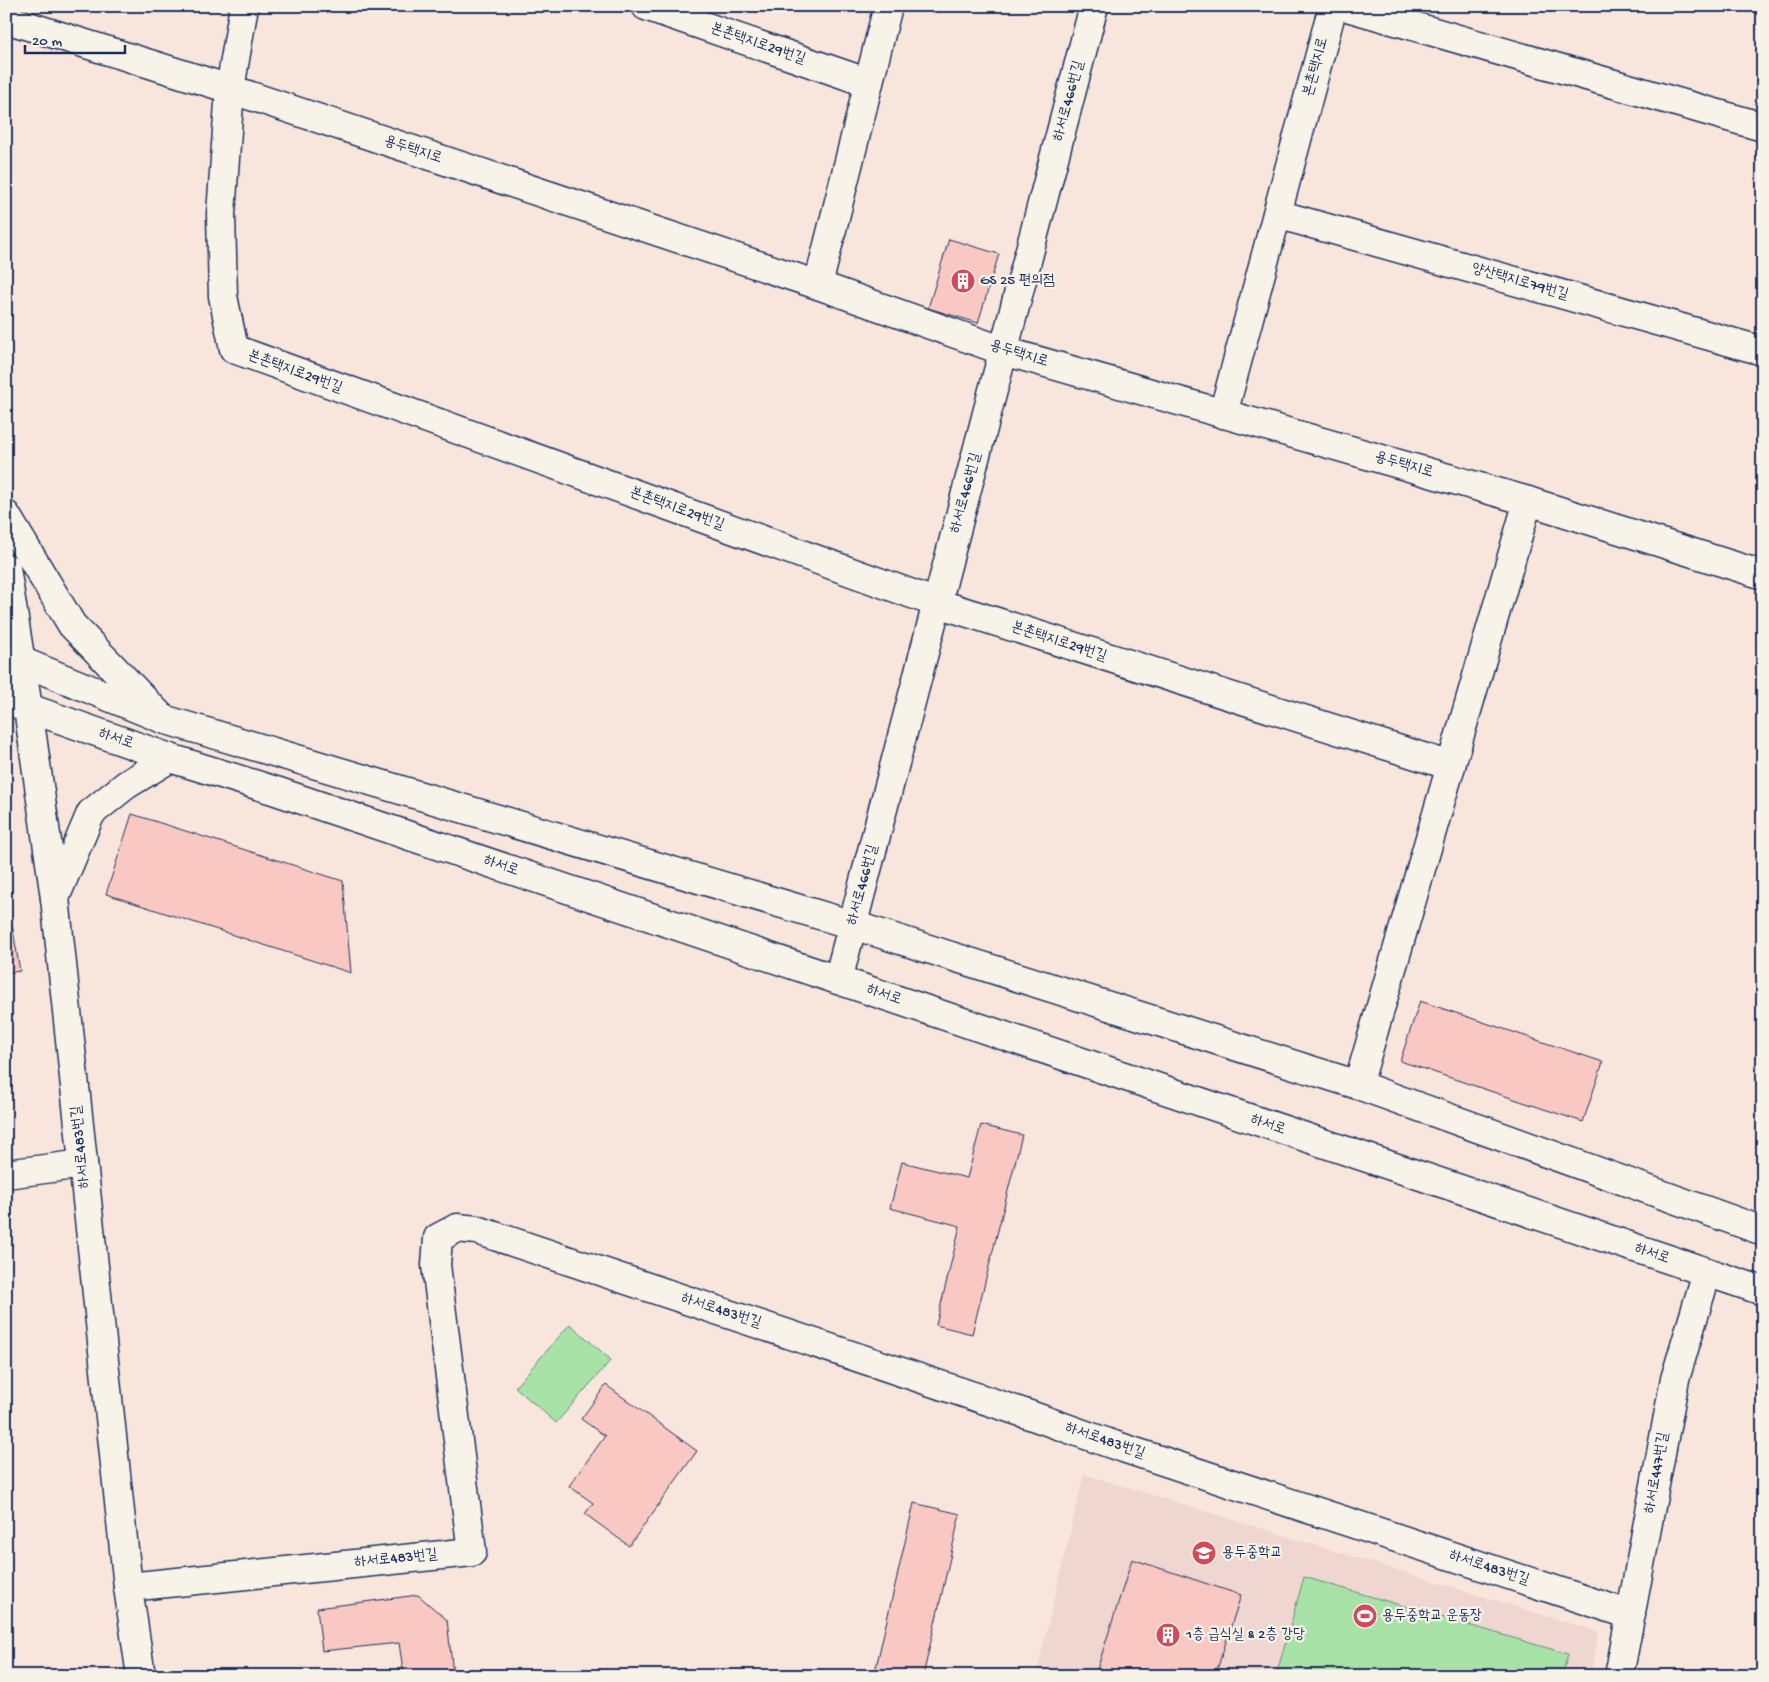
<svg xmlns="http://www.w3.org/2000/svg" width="1769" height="1682" font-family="'Gochi Hand','Poor Story',sans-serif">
	<rect width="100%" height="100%" fill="#f8e6dd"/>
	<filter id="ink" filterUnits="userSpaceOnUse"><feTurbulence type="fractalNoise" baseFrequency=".02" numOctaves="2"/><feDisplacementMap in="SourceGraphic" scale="10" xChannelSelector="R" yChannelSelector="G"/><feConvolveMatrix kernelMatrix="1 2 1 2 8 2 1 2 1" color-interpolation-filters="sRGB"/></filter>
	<g filter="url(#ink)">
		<polygon fill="#efd6d0" points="1084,1474 1599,1632 1590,1676 1036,1676"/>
		<g fill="#a8e2a7" stroke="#628882">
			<polygon points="570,1324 611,1360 556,1423 515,1387"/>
			<polygon points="1304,1577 1568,1654 1562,1676 1276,1676"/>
		</g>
		<g fill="#f9c8c2" stroke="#1b2f5e">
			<polygon points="949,239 999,254 978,323 928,308"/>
			<polygon points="132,814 343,881 351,973 106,894"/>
			<polygon points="6,889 20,971 6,973"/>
			<polygon points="1420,1001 1603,1062 1583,1122 1400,1061"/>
			<polygon points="981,1125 1022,1135 972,1334 936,1325 960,1226 890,1208 902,1162 967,1178"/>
			<polygon points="606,1385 697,1451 629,1546 585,1514 593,1503 569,1486 605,1436 581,1419"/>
			<polygon points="914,1503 960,1514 923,1676 874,1676"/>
			<polygon points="1132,1559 1241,1595 1215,1676 1095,1676"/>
			<polygon points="418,1595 447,1620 453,1673 429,1676 404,1676 399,1643 322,1651 317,1608"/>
		</g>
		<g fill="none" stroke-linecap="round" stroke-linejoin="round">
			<defs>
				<g id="minor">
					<polyline points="244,6 230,89 221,214 223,296 234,349 937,603 1451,766"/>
					<polyline points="646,6 869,83"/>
					<polyline points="1344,6 1763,127"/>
					<polyline points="6,19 230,89 818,285 1004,351 1528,501 1763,575"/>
					<polyline points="1277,214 1763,351"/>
					<polyline points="818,285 888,6"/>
					<polyline points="1223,414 1333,6"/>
					<polyline points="6,515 72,625 163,719"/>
					<polyline points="6,568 28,708 55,898 128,1587 141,1676"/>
					<polyline points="55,898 91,813 126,785 170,758"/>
					<polyline points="838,980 1094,6"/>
					<polyline points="1358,1085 1528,501"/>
					<polyline points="6,1174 83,1164"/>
					<polyline points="128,1587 472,1552 436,1265 438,1238 457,1228 477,1230 1027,1414 1114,1445 1631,1615"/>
					<polyline points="1619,1676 1675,1379 1707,1272"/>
				</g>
				<g id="major">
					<polyline points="6,655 163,719 853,925 1358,1085 1763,1231"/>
					<polyline points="6,700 170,758 276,791 1763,1291"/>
				</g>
			</defs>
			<use href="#minor" stroke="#1b2f5e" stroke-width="31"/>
			<use href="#major" stroke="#1b2f5e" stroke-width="31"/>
			<use href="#minor" stroke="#f7f3e8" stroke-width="28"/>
			<use href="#major" stroke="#f7f3e8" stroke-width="28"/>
		</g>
	</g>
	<defs>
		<symbol id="building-disc" viewBox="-11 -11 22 22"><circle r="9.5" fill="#d1495b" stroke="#f7f3e8"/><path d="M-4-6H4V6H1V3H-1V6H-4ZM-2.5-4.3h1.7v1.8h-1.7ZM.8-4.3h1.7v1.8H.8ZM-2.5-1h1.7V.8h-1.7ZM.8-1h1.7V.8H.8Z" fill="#fff"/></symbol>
		<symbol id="school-disc" viewBox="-11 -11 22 22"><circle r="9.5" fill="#d1495b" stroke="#f7f3e8"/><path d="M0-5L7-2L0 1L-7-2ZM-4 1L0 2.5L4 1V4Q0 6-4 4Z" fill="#fff"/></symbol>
		<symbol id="stadium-disc" viewBox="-11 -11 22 22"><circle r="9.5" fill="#d1495b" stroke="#f7f3e8"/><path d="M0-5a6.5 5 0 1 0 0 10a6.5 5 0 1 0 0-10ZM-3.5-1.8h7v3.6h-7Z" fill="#fff"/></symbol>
	</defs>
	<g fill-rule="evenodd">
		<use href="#building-disc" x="949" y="267" width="28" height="28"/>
		<use href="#school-disc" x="1190" y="1539" width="28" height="28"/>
		<use href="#stadium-disc" x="1351" y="1602" width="28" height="28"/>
		<use href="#building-disc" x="1154" y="1621" width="28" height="28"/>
	</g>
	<g text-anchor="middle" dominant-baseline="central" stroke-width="4.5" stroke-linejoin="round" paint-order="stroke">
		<g font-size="15" fill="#1b2f5e" stroke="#f7f3e8">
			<text transform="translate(758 44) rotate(19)">본촌택지로29번길</text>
			<text transform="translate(1316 67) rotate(-75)">본촌택지로</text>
			<text transform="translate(1069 101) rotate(-75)">하서로466번길</text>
			<text transform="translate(413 150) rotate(18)">용두택지로</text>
			<text transform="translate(1520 282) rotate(16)">양산택지로79번길</text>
			<text transform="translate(1019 354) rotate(17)">용두택지로</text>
			<text transform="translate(295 372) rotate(20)">본촌택지로29번길</text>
			<text transform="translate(1404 465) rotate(16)">용두택지로</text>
			<text transform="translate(966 493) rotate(-75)">하서로466번길</text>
			<text transform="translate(677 509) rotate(20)">본촌택지로29번길</text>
			<text transform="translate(1059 642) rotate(18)">본촌택지로29번길</text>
			<text transform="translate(116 739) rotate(19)">하서로</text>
			<text transform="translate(501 866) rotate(19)">하서로</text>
			<text transform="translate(863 885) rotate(-75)">하서로466번길</text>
			<text transform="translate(884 995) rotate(19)">하서로</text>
			<text transform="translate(1268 1125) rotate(19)">하서로</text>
			<text transform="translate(81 1147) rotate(-96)">하서로483번길</text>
			<text transform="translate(1652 1254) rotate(19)">하서로</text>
			<text transform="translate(721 1311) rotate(18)">하서로483번길</text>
			<text transform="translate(1105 1441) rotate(19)">하서로483번길</text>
			<text transform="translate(1657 1473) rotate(-80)">하서로447번길</text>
			<text transform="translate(396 1559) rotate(-6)">하서로483번길</text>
			<text transform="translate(1489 1568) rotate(18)">하서로483번길</text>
		</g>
		<g font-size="15" fill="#1b2f5e" stroke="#f7f3e8" text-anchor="start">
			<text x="980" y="281">GS 25 편의점</text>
			<text x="1222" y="1553">용두중학교</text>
			<text x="1382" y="1616">용두중학교 운동장</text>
			<text x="1186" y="1635">1층 급식실 &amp; 2층 강당</text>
		</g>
	</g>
	<rect width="1769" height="1682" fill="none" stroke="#f7f3e8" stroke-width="25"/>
	<rect x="12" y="12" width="1744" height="1657" fill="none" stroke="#1b2f5e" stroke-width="2" filter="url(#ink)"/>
	<path d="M25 45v8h100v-8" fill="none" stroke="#1b2f5e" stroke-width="2.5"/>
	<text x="32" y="45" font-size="15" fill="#1b2f5e" stroke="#f7f3e8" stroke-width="4" paint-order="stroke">20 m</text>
</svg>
